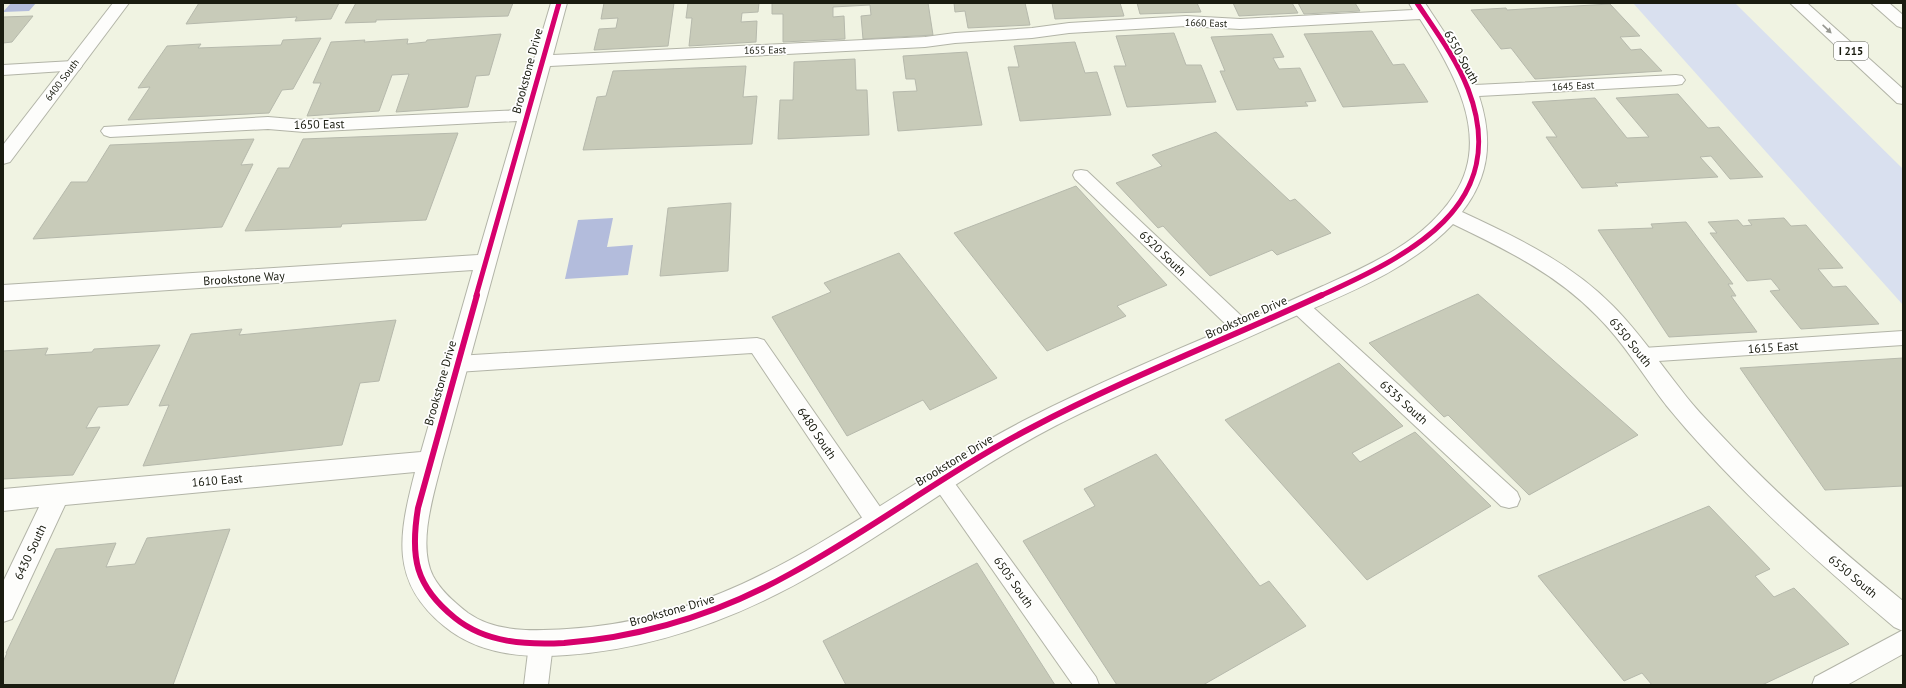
<svg xmlns="http://www.w3.org/2000/svg" width="1906" height="688" font-family="'PT Sans',sans-serif">
	<rect width="100%" height="100%" fill="#f0f3e2"/>
	<polygon fill="#d9e0ef" points="1633,3 1735,3 1903,169 1903,305"/>
	<g fill="#b3bcdc">
		<polygon points="11,3 36,3 29,11 3,12"/>
		<polygon points="613,218 607,247 633,245 628,275 565,279 578,220"/>
	</g>
	<g fill="#c8cbb9" stroke="#b6b9ac">
		<polygon points="199,3 339,3 331,19 295,21 297,17 186,24"/>
		<polygon points="356,3 513,3 508,16 376,20 376,22 345,23"/>
		<polygon points="604,3 674,3 668,46 594,50 599,29 616,28 618,18 601,19"/>
		<polygon points="688,3 759,3 758,12 742,13 741,22 757,21 756,42 689,46 692,18 686,18"/>
		<polygon points="772,3 928,3 933,35 863,39 861,16 871,15 870,5 833,7 833,17 844,16 845,39 783,42 783,14 772,14"/>
		<polygon points="954,3 1025,3 1030,25 968,28 965,11 955,12"/>
		<polygon points="1052,3 1120,3 1124,16 1055,19"/>
		<polygon points="1137,3 1197,3 1201,12 1140,14"/>
		<polygon points="1233,3 1292,3 1298,13 1239,16"/>
		<polygon points="1298,3 1355,3 1360,11 1304,14"/>
		<polygon points="1610,4 1640,36 1620,37 1631,50 1641,49 1662,71 1535,79 1511,48 1501,49 1471,10 1506,8 1507,10"/>
		<polygon points="33,16 12,42 3,43 3,17"/>
		<polygon points="1372,31 1393,65 1404,64 1428,102 1343,107 1304,34"/>
		<polygon points="1174,33 1186,65 1201,65 1216,102 1127,107 1114,66 1126,66 1116,36"/>
		<polygon points="501,34 489,75 476,76 468,107 396,112 409,74 392,75 379,111 307,116 321,83 313,83 331,42 365,40 364,42 408,39 407,44 426,42 427,40"/>
		<polygon points="1272,34 1284,57 1273,58 1279,69 1300,68 1316,101 1305,102 1308,106 1237,110 1220,71 1225,71 1211,37"/>
		<polygon points="321,38 293,89 282,90 269,113 128,120 150,87 138,88 167,46 201,44 198,48 281,45 283,40"/>
		<polygon points="1075,42 1085,73 1097,72 1111,115 1020,121 1008,67 1019,67 1014,46"/>
		<polygon points="967,52 982,125 898,131 893,92 917,91 915,79 906,79 903,56"/>
		<polygon points="855,59 856,90 867,90 869,135 778,139 780,100 793,100 794,62"/>
		<polygon points="746,66 743,97 757,96 752,144 583,150 597,97 606,96 613,71"/>
		<polygon points="1678,94 1708,128 1719,127 1763,177 1730,179 1711,156 1700,157 1718,177 1615,183 1618,186 1582,188 1546,137 1557,137 1532,102 1595,98 1627,138 1649,137 1616,98"/>
		<polygon points="1216,132 1290,201 1295,199 1331,233 1277,255 1272,250 1210,276 1163,226 1158,228 1116,183 1162,166 1152,155"/>
		<polygon points="458,133 426,220 342,224 341,227 245,231 278,168 289,168 303,139"/>
		<polygon points="254,139 241,165 253,164 222,227 33,239 71,182 87,182 110,145"/>
		<polygon points="1076,186 1167,285 1117,306 1126,316 1047,351 954,233"/>
		<polygon points="731,203 728,271 660,276 668,208"/>
		<polygon points="1784,218 1791,226 1806,225 1843,268 1818,269 1833,287 1846,286 1879,324 1801,329 1770,291 1780,290 1771,279 1747,281 1710,233 1717,233 1708,222 1738,220 1743,226 1752,225 1748,220"/>
		<polygon points="1686,222 1733,284 1728,284 1736,296 1731,296 1757,332 1669,337 1598,230 1653,228 1651,224"/>
		<polygon points="899,253 997,378 930,410 923,400 847,436 772,317 831,292 824,283"/>
		<polygon points="1478,294 1638,435 1529,495 1448,415 1444,417 1369,343"/>
		<polygon points="396,320 379,381 360,383 342,445 143,466 169,405 159,406 191,334 242,329 239,335"/>
		<polygon points="160,345 128,405 98,407 86,428 100,427 73,475 3,479 3,351 48,348 45,355 92,352 94,349"/>
		<polygon points="1903,358 1903,486 1825,490 1740,368"/>
		<polygon points="1339,363 1403,426 1352,453 1360,462 1415,432 1491,506 1367,580 1225,420"/>
		<polygon points="1156,454 1260,586 1269,581 1306,626 1203,685 1117,685 1023,541 1095,506 1084,489"/>
		<polygon points="1709,506 1770,569 1755,576 1774,597 1794,588 1849,644 1762,685 1652,685 1642,673 1624,681 1538,576"/>
		<polygon points="230,529 173,685 3,685 3,662 7,653 6,653 56,549 116,543 106,567 135,564 147,538"/>
		<polygon points="977,563 1055,685 846,685 823,641"/>
	</g>
	<g fill="none" stroke-linecap="round" stroke-linejoin="round">
		<defs>
			<g id="service">
				<polygon points="1081,170 1087,171 1251,325 1253,330 1251,335 1244,337 1237,335 1075,179 1073,175 1075,171"/>
				<polygon points="1299,299 1306,301 1517,492 1520,499 1517,506 1509,508 1501,506 1292,311 1290,306 1292,301"/>
				<polygon points="1903,331 1903,345 1643,362 1636,360 1633,355 1636,350 1643,348"/>
				<polygon points="757,338 764,340 885,514 888,521 885,528 877,530 869,528 752,353 457,372 450,369 447,364 450,359 457,356"/>
				<polygon points="941,471 948,474 1096,677 1099,685 1073,685 934,486 930,480 934,474"/>
				<polygon points="1903,630 1903,654 1847,685 1812,685 1815,677"/>
				<polygon points="541,633 549,636 553,644 548,685 524,685 529,644 533,636"/>
			</g>
			<g id="minor">
				<path d="M 551,3 L 567,3 L 553,55 L 925,37 L 955,33 L 1032,28 L 1069,23 L 1186,16 L 1240,19 L 1413,10 L 1409,3 L 1425,3 L 1452,44 L 1475,85 L 1676,75 L 1682,76 L 1685,80 L 1682,84 L 1676,85 L 1479,96 C 1493,139 1490,176 1462,212 C 1516,237 1571,263 1613,306 C 1639,332 1659,362 1682,391 C 1693,406 1707,420 1720,434 C 1776,494 1839,549 1903,601 L 1903,631 L 1894,627 C 1829,572 1765,515 1708,453 C 1693,437 1679,421 1666,405 C 1643,375 1624,343 1597,316 C 1556,274 1505,249 1453,224 C 1409,270 1348,293 1291,318 C 1213,354 1132,387 1055,426 C 974,468 902,523 823,569 C 745,615 658,649 567,655 C 524,658 479,655 444,626 C 389,581 399,534 415,472 L 65,505 L 12,619 L 3,622 L 3,582 L 39,507 L 3,511 L 3,489 L 421,452 L 473,270 L 3,301 L 3,285 L 478,255 L 517,121 L 304,132 L 268,129 L 110,137 L 104,135 L 101,131 L 104,127 L 268,117 L 304,120 L 520,110 L 534,63 L 532,61 L 535,57 ZM 1420,19 C 1452,69 1493,137 1454,195 C 1424,241 1372,264 1323,286 C 1292,300 1261,314 1230,327 C 1162,356 1094,385 1029,418 C 871,498 754,618 567,629 C 535,631 496,633 468,613 C 455,603 441,591 433,576 C 417,544 434,494 442,461 L 550,66 L 925,47 L 955,43 L 1032,38 L 1069,33 L 1186,26 L 1240,29 Z"/>
				<polygon points="73,61 79,62 82,66 79,70 3,75 3,65"/>
			</g>
			<polygon id="tertiary" points="113,3 129,3 10,162 3,164 3,145"/>
			<g id="motorway">
				<polygon points="1790,3 1807,3 1903,89 1903,104 1897,103"/>
				<polygon points="1871,3 1889,3 1903,15 1903,28 1897,26"/>
			</g>
		</defs>
		<use href="#service" stroke="#b2b4a7" stroke-width="2"/>
		<use href="#minor" stroke="#b2b4a7" stroke-width="2"/>
		<use href="#tertiary" stroke="#b2b4a7" stroke-width="2"/>
		<use href="#motorway" stroke="#b2b4a7" stroke-width="2"/>
		<use href="#service" fill="#fdfdfb" fill-rule="evenodd"/>
		<use href="#minor" fill="#fdfdfb" fill-rule="evenodd"/>
		<use href="#tertiary" fill="#fdfdfb" fill-rule="evenodd"/>
		<use href="#motorway" fill="#fdfdfb" fill-rule="evenodd"/>
		<defs>
			<g id="cycleway-far1">
				<polyline points="476,296 559,3"/>
				<path d="M 1320,296 C 1408,256 1513,206 1468,89 C 1456,58 1435,30 1417,3"/>
			</g>
			<path id="cycleway" d="M 477,295 L 418,508 C 410,557 415,586 455,618 C 486,643 526,645 564,643 C 644,637 720,613 790,574 C 873,529 948,471 1031,428 C 1126,378 1225,340 1322,295"/>
		</defs>
		<use href="#cycleway-far1" stroke="#fff" stroke-width="7"/>
		<use href="#cycleway" stroke="#fff" stroke-width="9"/>
		<use href="#cycleway-far1" stroke="#d6006c" stroke-width="5"/>
		<use href="#cycleway" stroke="#d6006c" stroke-width="6"/>
	</g>
	<defs><path id="oneway-solid" d="M-6-.8H1V-3.2L6.5 0L1 3.2V.8H-6Z"/></defs>
	<use fill="#979891" href="#oneway-solid" transform="translate(1827 29) rotate(43)"/>
	<g text-anchor="middle" dominant-baseline="central" stroke-width="3.5" stroke-linejoin="round" paint-order="stroke">
		<g font-size="10" fill="#1a1c10" stroke="#fff">
			<text transform="translate(1206 23) rotate(2)">1660 East</text>
			<text transform="translate(765 50) rotate(-1)">1655 East</text>
			<text transform="translate(62 80) rotate(-53)">6400 South</text>
			<text transform="translate(1573 86) rotate(-3)">1645 East</text>
		</g>
		<rect fill="#fff" stroke="#5f6058" stroke-width="1" x="1834" y="42" width="34" height="18" rx="3"/>
		<g font-size="11" font-weight="bold" fill="#1a1c10">
			<text x="1851" y="51">I 215</text>
		</g>
		<g font-size="12" fill="#1a1c10" stroke="#fff">
			<text transform="translate(1462 57) rotate(61)">6550 South</text>
			<text transform="translate(527 71) rotate(-75)">Brookstone Drive</text>
			<text transform="translate(319 124) rotate(-1)">1650 East</text>
			<text transform="translate(1163 253) rotate(44)">6520 South</text>
			<text transform="translate(244 278) rotate(-4)">Brookstone Way</text>
			<text transform="translate(1246 317) rotate(-24)">Brookstone Drive</text>
			<text transform="translate(1631 342) rotate(51)">6550 South</text>
			<text transform="translate(1773 347) rotate(-4)">1615 East</text>
			<text transform="translate(440 383) rotate(-74)">Brookstone Drive</text>
			<text transform="translate(1404 402) rotate(42)">6535 South</text>
			<text transform="translate(817 433) rotate(56)">6480 South</text>
			<text transform="translate(954 460) rotate(-31)">Brookstone Drive</text>
			<text transform="translate(217 480) rotate(-5)">1610 East</text>
			<text transform="translate(30 552) rotate(-65)">6430 South</text>
			<text transform="translate(1853 576) rotate(40)">6550 South</text>
			<text transform="translate(1014 582) rotate(55)">6505 South</text>
			<text transform="translate(672 610) rotate(-16)">Brookstone Drive</text>
		</g>
	</g>
	<rect width="1906" height="688" fill="none" stroke="#1a1c10" stroke-width="8"/>
</svg>
